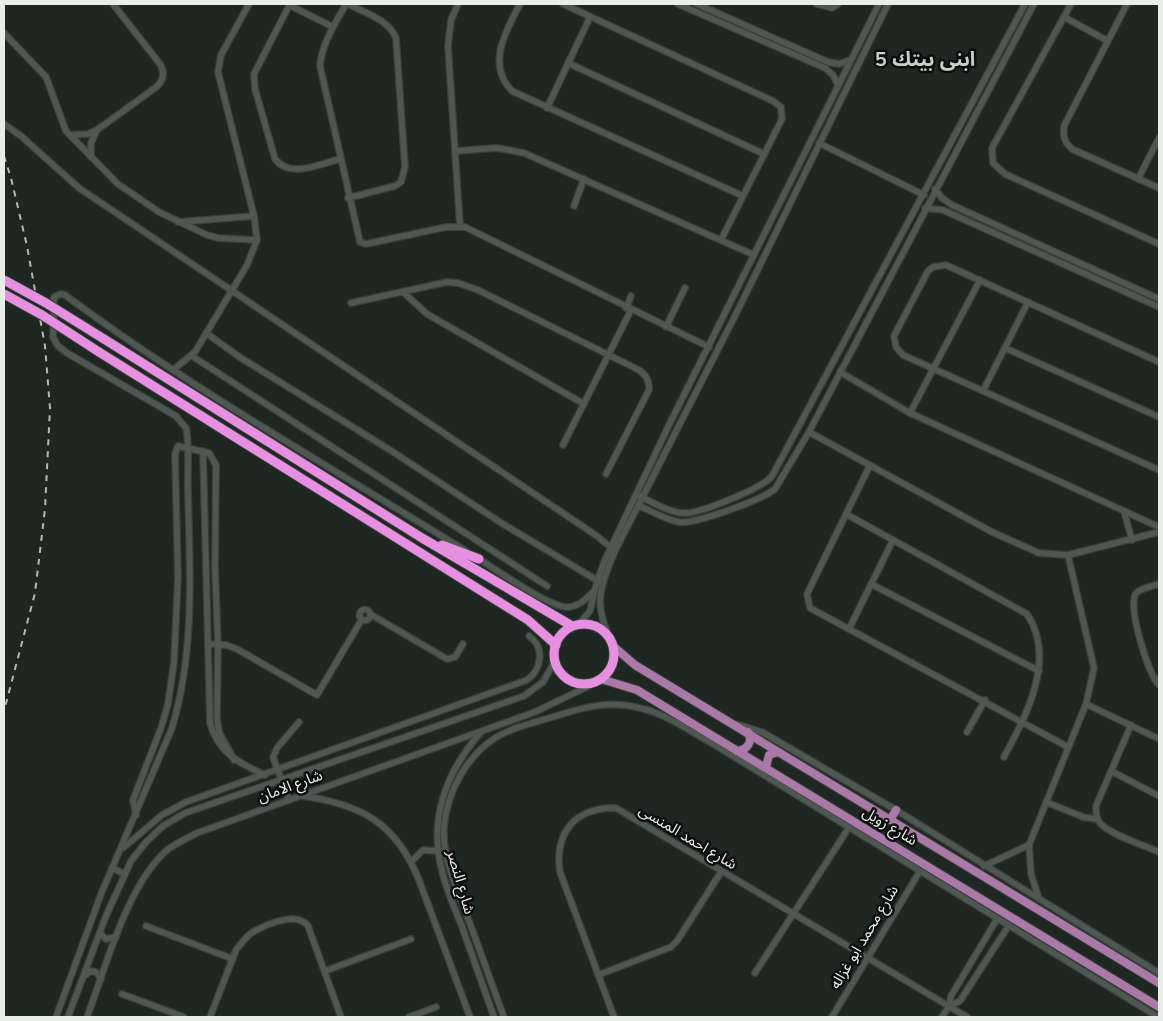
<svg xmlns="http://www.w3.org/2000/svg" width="1163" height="1021" font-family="'Nunito Sans','Noto Sans Arabic',sans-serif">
	<rect width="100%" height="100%" fill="#1f2722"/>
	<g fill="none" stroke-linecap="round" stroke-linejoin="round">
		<defs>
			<g id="minor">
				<path d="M 290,4 L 254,74 L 255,89 L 275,159 C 290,179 319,164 340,159"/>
				<path d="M 346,4 C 335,24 322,43 320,66 L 360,242 L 366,244 L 446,227 L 465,227 L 709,347"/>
				<polyline points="458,4 451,20 448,46 460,226"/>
				<path d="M 520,4 C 506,30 486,65 512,91 L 743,196"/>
				<polyline points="563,4 773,101 781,107 782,119 721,240"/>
				<polyline points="678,4 825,68 833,75 838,85"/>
				<polyline points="697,4 828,62 839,64 850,60"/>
				<polyline points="817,4 832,8 838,4"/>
				<polyline points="1071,4 992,148 993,163 1005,174 1159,244"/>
				<path d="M 1127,4 L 1064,126 C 1063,136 1064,142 1072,149 L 1159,188"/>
				<polyline points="289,5 333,27"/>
				<polyline points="1064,17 1108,41"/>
				<polyline points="4,33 46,77 66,131 118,184 159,212 207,235 218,238 257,240"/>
				<polyline points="568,63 764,154"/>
				<polyline points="547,108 590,17"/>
				<polyline points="4,124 21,136 79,188 597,536 615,551"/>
				<path d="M 70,135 L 88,134 L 97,130 L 155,88 C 164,81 165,73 160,64 L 113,4"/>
				<polyline points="819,143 924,195"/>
				<polyline points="455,151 497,148 524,153 754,255"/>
				<polyline points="91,157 91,143 97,130"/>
				<polyline points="1138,179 1159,138"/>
				<polyline points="935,189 942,198 952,205 1159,299"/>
				<path d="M 348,198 L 395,186 L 401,182 L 405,167 L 396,38 C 388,19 365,13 348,4"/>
				<polyline points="574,206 584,179"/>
				<polyline points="925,208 943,210 1159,307"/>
				<polyline points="178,222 254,216"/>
				<polyline points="403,292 427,314 584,404"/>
				<path d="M 351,303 L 447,282 L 458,283 L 478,290 L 639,370 C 647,376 649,380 649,390 L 606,474"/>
				<polyline points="626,308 631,296"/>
				<polyline points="666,327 685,288"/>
				<polyline points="206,333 241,358 390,450 503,524 600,582"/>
				<polyline points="1005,348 1159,417"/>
				<polyline points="192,356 547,586"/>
				<polyline points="1159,362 946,265 933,267 928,271 894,336 896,347 903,355 1159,470"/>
				<polyline points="173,370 195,352 247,265 257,240 254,216 218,72 221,55 249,4"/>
				<polyline points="840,372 910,413 1159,527"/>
				<polyline points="983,391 1028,302"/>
				<polyline points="910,413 980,280"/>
				<polyline points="809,432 992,532 1039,553 1068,555 1159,532"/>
				<polyline points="563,445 631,310"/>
				<path d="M 203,451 L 210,723 C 218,753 239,763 265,775"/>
				<polyline points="870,465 807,594 810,608 1068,747"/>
				<path d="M 640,496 C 652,502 670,513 684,513 C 699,514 763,488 772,476 L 1025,4"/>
				<path d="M 639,506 C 652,511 666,520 679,522 C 696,524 761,500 775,489 L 809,432 L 1034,4"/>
				<polyline points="1124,511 1132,540"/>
				<path d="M 846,514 L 1027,614 C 1057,659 1026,716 1004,757"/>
				<path d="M 476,557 C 494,568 551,609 569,607 C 580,606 588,597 595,590"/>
				<polyline points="871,584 1039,671"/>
				<path d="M 1159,584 C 1153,586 1137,589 1135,595 C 1129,611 1148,674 1159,685"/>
				<circle cx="365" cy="615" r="5.5"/>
				<polyline points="370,614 447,659 455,657 463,644"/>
				<polyline points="579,624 590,611 597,581 605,560 668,427 879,4"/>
				<polyline points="849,629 893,540"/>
				<path d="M 609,636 C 593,602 601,585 615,551 L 736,314 L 888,4"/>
				<polyline points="209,644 226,645 237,649 317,695 362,619"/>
				<polyline points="1086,704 1159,739"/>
				<polyline points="736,724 762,732 896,810 1159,973"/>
				<path d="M 1131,725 L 1096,806 C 1096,813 1096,820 1102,825 C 1114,836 1143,845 1159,852"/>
				<path d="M 482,731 C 447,770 428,818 442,871 C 446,889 454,907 461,924 C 472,955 483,986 494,1017"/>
				<polyline points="967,732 985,700"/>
				<polyline points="1111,771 1159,796"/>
				<path d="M 302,796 C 361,804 396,823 419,880 L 470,1017"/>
				<polyline points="289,800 273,757 277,748 299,722"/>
				<polyline points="1046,802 1083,817 1097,819"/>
				<polyline points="136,815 133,800 161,728 168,704 174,662 178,577 175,454 178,446 209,453 216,465 215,568 218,644 217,719 219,732 234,760"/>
				<path d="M 123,848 L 162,815 L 186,802 L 527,680 C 541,670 546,648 529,636"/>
				<polyline points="412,861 423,850 438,851"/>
				<polyline points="984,866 1029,845"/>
				<polyline points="112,868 125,874"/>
				<polyline points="1039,899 1031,874 1029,845 1086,704 1094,668 1068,555"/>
				<polyline points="146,926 233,959"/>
				<polyline points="100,933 106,939 116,937"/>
				<polyline points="325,971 411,939"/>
				<polyline points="755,973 848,829"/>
				<polyline points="598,975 671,947 677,941 721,872"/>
				<polyline points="84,976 91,971 96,972 101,979"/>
				<polyline points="122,994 184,1017"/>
				<polyline points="949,1006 960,1001 1009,925"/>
				<path d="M 56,1017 L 101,894 L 172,728 C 195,651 190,572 188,493 C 187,476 190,443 186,428 L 176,416 L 67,353 L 58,346 L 53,337 L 54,297 L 61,294 L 65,295 C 192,389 332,468 466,551"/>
				<polyline points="68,1017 106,916 131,861 146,842 163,826 185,813 524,696 543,682 555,661"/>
				<path d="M 87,1017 C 106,967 127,885 167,850 C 176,843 188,838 197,833 L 535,712 L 597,682"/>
				<path d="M 210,1017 L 236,950 C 241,944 246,936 253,932 C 267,924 297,911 308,926 L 341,1017"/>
				<polyline points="409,1017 436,1007"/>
				<path d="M 504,1017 C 492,985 481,953 469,921 C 458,892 442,859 444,827 C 447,792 466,757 495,738 C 513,727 536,722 556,716 C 584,707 610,700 640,708 C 667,714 691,732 715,745 L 1158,1017"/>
				<path d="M 614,1017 L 560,872 C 554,832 576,807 616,808 L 967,1017"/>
				<polyline points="832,1017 920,871"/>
				<polyline points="942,1017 949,1006 951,996 997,919"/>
			</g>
			<g id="major">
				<polyline points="613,646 635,665 1159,983"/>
				<polyline points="601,679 637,690 1159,1007"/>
				<path d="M 737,751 C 748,750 753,741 748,732"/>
				<polyline points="766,767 769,755 778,752"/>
				<polyline points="890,820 896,810"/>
			</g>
			<g id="highway">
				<polyline points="104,339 422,538 572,626"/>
				<polyline points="99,352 528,620 556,645"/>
				<polyline points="442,545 479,559"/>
				<circle cx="584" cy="654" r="30"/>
			</g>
		</defs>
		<use href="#minor" stroke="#3a413c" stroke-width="8"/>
		<use href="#major" stroke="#3a413c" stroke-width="10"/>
		<use href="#highway" stroke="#3a413c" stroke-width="11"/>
		<use href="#minor" stroke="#4e5751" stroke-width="5.5"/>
		<use href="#major" stroke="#aa79a7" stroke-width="8"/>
		<use href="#highway" stroke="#e790e1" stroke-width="9"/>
		<polyline stroke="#b4b9b5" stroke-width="2" stroke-dasharray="6 6" stroke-linecap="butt" points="4,156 11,178 27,246 45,346 50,408 45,509 35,593 4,711"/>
		<defs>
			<g id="highway-bridge">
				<polyline points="4,280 46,303 104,339"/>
				<polyline points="4,294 42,315 99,352"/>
			</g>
		</defs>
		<use href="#highway-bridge" stroke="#3a413c" stroke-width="11" stroke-linecap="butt"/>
		<use href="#highway-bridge" stroke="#e790e1" stroke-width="9"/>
	</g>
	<g text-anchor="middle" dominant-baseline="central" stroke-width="5" stroke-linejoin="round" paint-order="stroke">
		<g font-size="15" fill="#e9eeea" stroke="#0c0f0d">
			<text transform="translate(290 786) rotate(-20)">شارع الامان</text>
			<text transform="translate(890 826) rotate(31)">شارع زويل</text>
			<text transform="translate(688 837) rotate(31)">شارع احمد المنسى</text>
			<text transform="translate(461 882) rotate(74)">شارع النصر</text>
			<text transform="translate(864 937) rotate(-59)">شارع محمد ابو غزاله</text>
		</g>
		<g font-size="20" font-weight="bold" fill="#c5d0c8" stroke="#0c0f0d">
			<text x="925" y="59">ابنى بيتك 5</text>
		</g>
	</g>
	<rect width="1163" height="1021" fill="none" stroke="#e9eeea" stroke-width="10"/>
</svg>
